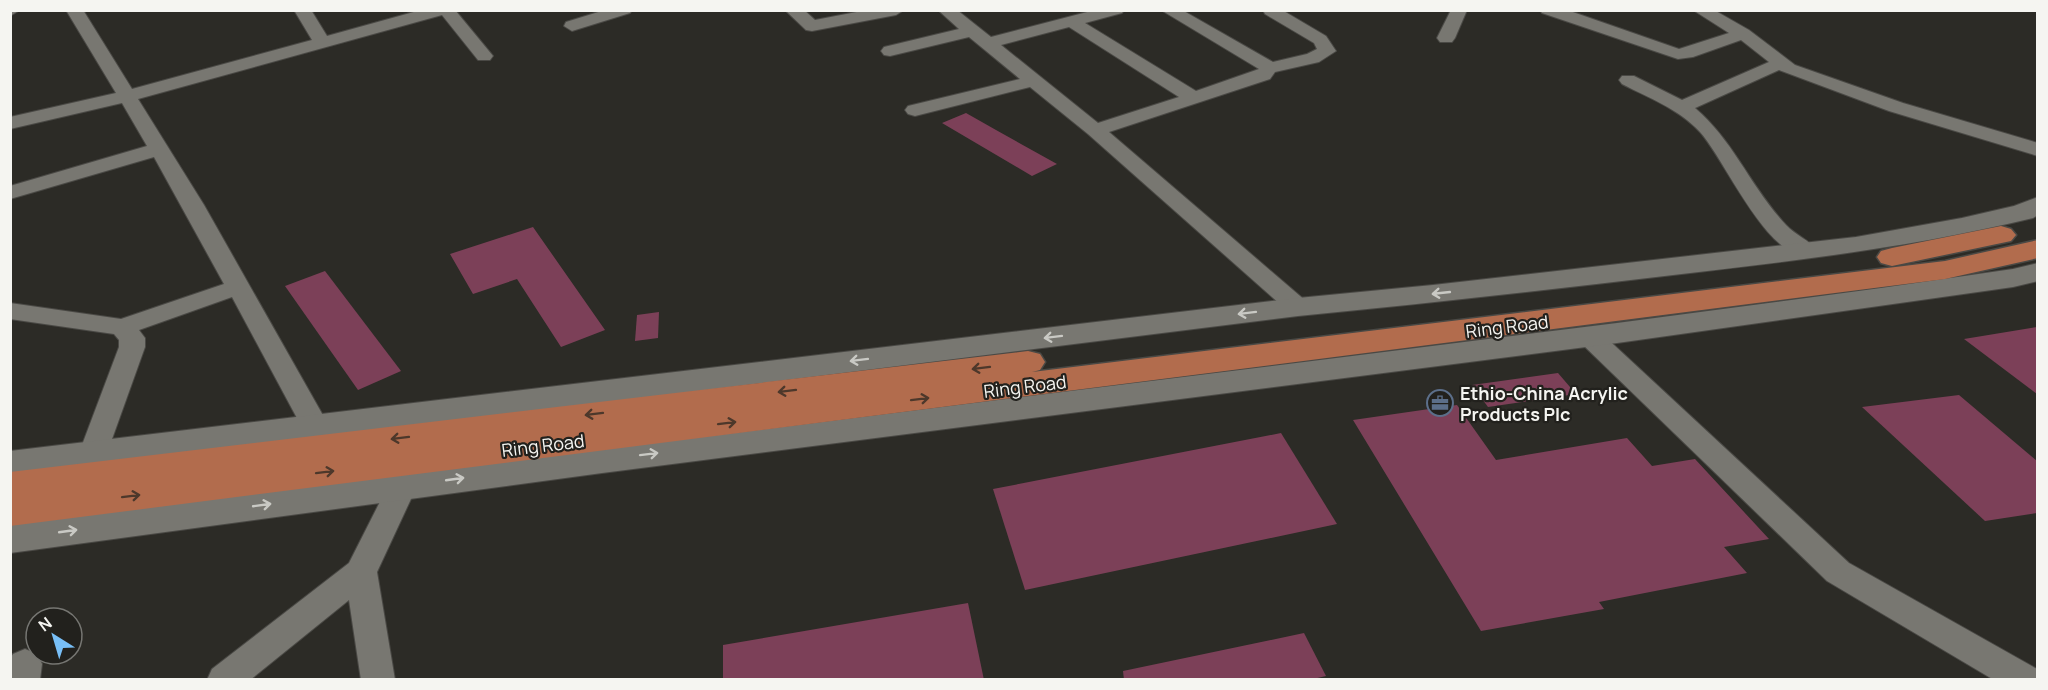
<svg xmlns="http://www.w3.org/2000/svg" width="2048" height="690" font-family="Manrope,sans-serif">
	<rect width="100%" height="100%" fill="#2c2b26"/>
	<g fill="#7c4058">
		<polygon points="966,113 996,130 1057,164 1032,176 942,123"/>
		<polygon points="533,227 605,330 561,347 517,279 473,294 450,254"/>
		<polygon points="325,271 401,371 358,390 285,286"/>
		<polygon points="659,312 658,338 635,341 637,315"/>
		<polygon points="2037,327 2037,394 1964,339"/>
		<polygon points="1558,373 1576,394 1488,407 1472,385"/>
		<polygon points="1959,395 2037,461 2037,513 1985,521 1862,407"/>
		<polygon points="1457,405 1496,460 1627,438 1652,466 1695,459 1769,539 1724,547 1747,573 1599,602 1604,609 1481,631 1353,420"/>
		<polygon points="1281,433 1337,524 1025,590 993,489"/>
		<polygon points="968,603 984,680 723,680 723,645"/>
		<polygon points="1304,633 1326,676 1309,680 1124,680 1123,671"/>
	</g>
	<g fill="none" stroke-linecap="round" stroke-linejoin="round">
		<defs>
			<g id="minor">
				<polygon points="10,10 20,10 10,16"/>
				<polygon points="66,10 83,10 132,89 312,40 294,10 311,10 327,36 421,10 455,10 493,56 490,60 478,60 442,15 138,99 204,205 329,426 325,433 315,436 305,433 232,297 139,330 145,338 145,347 107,453 103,460 93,463 83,460 79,453 119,347 119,340 114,334 10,319 10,303 121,319 224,284 154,157 10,199 10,186 147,146 122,103 10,129 10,117 116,93"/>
				<polygon points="605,10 632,10 630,13 572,31 564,26 566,22"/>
				<polygon points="785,10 804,10 815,20 867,10 904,10 896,15 812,31 806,30"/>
				<path d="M 938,10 L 957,10 L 991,37 L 1095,10 L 1124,10 L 1122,13 L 1085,23 L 1196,91 L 1259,69 L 1161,10 L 1182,10 L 1273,62 L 1307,54 L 1317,49 L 1314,43 L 1265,14 L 1263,10 L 1282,10 L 1326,36 L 1336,51 L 1319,62 L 1275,72 L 1270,79 L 1109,132 L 1307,302 L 1310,307 L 1307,312 L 1298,315 L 1289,312 L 1088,134 L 1030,87 L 915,116 L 908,114 L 905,110 L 908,106 L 1020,79 L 969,37 L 890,56 L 884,55 L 881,51 L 884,47 L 959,29 ZM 1069,27 L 1179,97 L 1098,123 L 1001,45 Z"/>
				<polygon points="1451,10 1467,10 1455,38 1452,42 1440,42 1437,38"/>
				<path d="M 1540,10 L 1567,10 L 1679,49 L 1729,33 L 1693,10 L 1714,10 L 1749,30 L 1795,65 L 1903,103 L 2038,143 L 2038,156 L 1889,111 L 1779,70 L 1695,108 C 1734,141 1751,188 1786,225 C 1795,235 1810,240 1817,251 L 1814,256 C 1770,267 1725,159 1700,132 C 1679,109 1649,98 1622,84 L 1619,80 L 1622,76 L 1634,76 L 1682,100 L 1769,62 L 1741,40 L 1693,57 L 1678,59 L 1542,13 Z"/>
				<polygon points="1591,330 1600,332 1849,563 2037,669 2038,680 1994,680 1827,581 1582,344 1578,338 1582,332"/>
				<polygon points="402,475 412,478 417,486 377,572 395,680 361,680 349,600 250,680 207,680 212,669 349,563 392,478"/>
				<polygon points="25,649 37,654 42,664 40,680 10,680 10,659 13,654"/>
			</g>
			<g id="tertiary">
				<path d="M 2038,197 L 2038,215 L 2033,218 C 1914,247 1794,261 1673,275 C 1548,290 1423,304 1298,316 L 10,477 L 10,451 L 1298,298 L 1433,285 L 1856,237 L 1962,218 L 2014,206 Z"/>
				<polygon points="2038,263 2038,281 2013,287 1617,343 602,473 10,553 10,523 1617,323 1881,288 2013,269"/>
			</g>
			<g id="trunk">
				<polygon points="2001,226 2011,229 2016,235 2011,241 1892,266 1881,263 1877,257 1881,251 1892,248"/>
				<polygon points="2038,240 2038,258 1945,279 10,526 10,472 1028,351 1040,354 1045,362 1040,370 1032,372 1945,261"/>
			</g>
		</defs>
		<use href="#minor" stroke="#4a4945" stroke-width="2"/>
		<use href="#tertiary" stroke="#4a4945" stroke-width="2"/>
		<use href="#trunk" stroke="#4a4945" stroke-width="3"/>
		<use href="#minor" fill="#787771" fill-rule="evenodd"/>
		<use href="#tertiary" fill="#787771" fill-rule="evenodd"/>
		<use href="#trunk" fill="#b26c4d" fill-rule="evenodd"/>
	</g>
	<defs><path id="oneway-shaft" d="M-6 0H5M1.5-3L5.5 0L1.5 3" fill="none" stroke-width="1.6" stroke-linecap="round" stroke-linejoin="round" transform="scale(1.5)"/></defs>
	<g stroke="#c9c9c4">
		<use href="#oneway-shaft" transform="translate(1441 293) rotate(174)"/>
		<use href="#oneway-shaft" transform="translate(1247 313) rotate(173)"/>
		<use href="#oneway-shaft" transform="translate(1053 337) rotate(173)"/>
		<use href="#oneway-shaft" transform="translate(859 360) rotate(173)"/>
		<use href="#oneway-shaft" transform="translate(649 454) rotate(-7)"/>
		<use href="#oneway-shaft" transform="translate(455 479) rotate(-8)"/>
		<use href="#oneway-shaft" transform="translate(262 505) rotate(-8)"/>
		<use href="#oneway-shaft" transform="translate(68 531) rotate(-8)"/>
	</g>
	<g stroke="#4d382b">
		<use href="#oneway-shaft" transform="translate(981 368) rotate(173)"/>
		<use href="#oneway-shaft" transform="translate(787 391) rotate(173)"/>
		<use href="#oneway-shaft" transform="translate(920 399) rotate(-7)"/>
		<use href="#oneway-shaft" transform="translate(594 414) rotate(173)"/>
		<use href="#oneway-shaft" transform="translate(727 423) rotate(-7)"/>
		<use href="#oneway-shaft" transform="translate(400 438) rotate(173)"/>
		<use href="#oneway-shaft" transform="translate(325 472) rotate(-7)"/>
		<use href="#oneway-shaft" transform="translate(131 496) rotate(-7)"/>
	</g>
	<defs>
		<symbol id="office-ring" viewBox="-11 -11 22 22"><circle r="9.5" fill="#22211d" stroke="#5c6f8a" stroke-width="1.5"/><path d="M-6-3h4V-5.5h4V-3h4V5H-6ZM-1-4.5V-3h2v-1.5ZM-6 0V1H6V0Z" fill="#5c6f8a"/></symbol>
	</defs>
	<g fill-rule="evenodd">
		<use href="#office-ring" x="1425" y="388" width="30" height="30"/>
	</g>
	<g text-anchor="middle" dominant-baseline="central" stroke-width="4.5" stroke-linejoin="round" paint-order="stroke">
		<g font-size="18" fill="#f5f5f1" stroke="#22211d">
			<text transform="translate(1507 326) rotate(-7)">Ring Road</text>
			<text transform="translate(1025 386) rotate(-7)">Ring Road</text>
			<text transform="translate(543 445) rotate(-7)">Ring Road</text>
		</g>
		<g font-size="18" font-weight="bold" fill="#f5f5f1" stroke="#22211d" text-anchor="start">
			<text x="1460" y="393">Ethio-China Acrylic<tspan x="1460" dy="21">Products Plc</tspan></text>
		</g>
	</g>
	<rect width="2048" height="690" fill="none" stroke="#f5f5f1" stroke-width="24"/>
	<g transform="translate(54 636) rotate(323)"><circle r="28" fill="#22211d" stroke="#767672" stroke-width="1.5"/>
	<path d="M0-4.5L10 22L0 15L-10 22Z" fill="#78bff7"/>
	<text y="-9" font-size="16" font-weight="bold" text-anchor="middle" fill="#f5f5f1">N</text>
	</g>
</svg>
